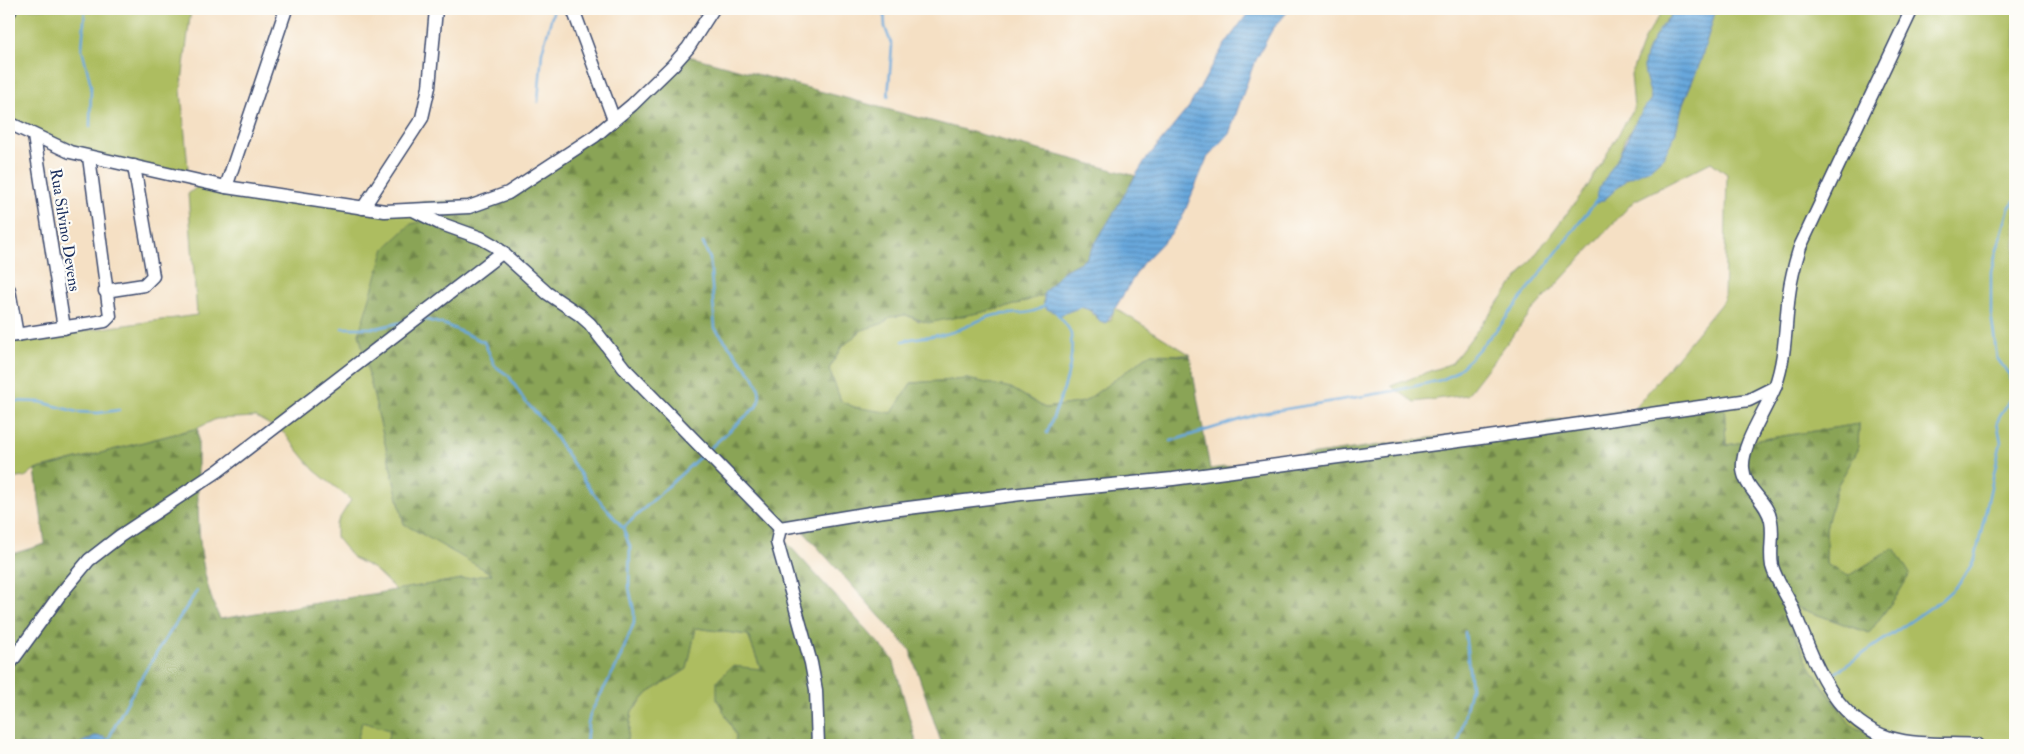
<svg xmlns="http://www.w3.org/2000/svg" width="2024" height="754" font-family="'IM FELL Double Pica',serif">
	<defs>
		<pattern id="forest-firs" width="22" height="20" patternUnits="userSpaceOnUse" patternTransform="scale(1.25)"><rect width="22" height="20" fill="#8aa456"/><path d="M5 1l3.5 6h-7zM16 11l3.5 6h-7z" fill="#70864a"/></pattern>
		<pattern id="water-rules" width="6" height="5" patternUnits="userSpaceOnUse" patternTransform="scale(1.25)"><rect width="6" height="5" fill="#68a7db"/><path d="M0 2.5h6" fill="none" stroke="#5588b5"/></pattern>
	</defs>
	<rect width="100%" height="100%" fill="#fdfcf7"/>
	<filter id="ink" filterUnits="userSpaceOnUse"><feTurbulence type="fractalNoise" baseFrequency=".02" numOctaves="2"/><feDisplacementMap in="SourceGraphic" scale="10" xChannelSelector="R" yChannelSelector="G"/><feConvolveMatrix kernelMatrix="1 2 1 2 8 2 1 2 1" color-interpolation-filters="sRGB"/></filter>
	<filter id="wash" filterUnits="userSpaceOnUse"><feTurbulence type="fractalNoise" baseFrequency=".0096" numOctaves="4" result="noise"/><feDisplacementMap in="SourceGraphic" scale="20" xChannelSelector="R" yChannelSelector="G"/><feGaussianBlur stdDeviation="1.12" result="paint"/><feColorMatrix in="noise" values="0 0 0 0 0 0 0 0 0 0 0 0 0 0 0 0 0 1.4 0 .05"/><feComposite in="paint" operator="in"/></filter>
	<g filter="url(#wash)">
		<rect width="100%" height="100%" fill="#f5e0c4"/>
		<g fill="#adbd60" stroke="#64765f">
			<polygon points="9,9 191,9 181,90 188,168 166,177 9,128"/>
			<polygon points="1664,9 1677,9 1666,20 1648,81 1651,99 1624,141 1605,199 1675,135 1683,103 1700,63 1716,9 2015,9 2015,745 1959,745 1858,729 1850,724 1805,660 1794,630 1790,605 1869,633 1898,594 1909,574 1894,548 1848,576 1826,564 1826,528 1837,486 1858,450 1859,424 1726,445 1724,401 1718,398 1634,409 1724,300 1727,174 1711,162 1634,201 1531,312 1467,395 1414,402 1391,386 1452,363 1588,186 1634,108 1631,74 1645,37"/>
			<polygon points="198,186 377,204 494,199 359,333 404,524 493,574 396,590 374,569 353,558 336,537 336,524 351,500 314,470 284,433 256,417 216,419 198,428 34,470 25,477 9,479 9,341 197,315 188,194"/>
			<polygon points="1044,295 1044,304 1070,311 1081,307 1088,309 1100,321 1110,321 1115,308 1191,355 1150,354 1084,402 1045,408 1011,388 967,379 911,383 892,413 887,414 854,407 841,401 829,369 841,348 862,330 883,323 890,317 906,315 919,321 946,319 1008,307"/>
			<polygon points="696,628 748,635 761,670 717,699 736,735 735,745 626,745 632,712 648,693 687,669"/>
			<polygon points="362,722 391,730 386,745 356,745"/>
		</g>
		<path fill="url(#forest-firs)" stroke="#526a5a" d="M 689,56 L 1136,176 L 1086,259 L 1062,272 L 1044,295 L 1008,307 L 928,323 L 906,315 L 890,317 L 884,323 L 862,330 L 841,348 L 829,369 L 841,401 L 854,407 L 892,413 L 911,383 L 967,379 L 1011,388 L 1045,408 L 1084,402 L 1150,354 L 1190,356 L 1210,469 L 1714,398 L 1724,401 L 1726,445 L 1859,424 L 1858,450 L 1837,486 L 1826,528 L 1826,564 L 1848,576 L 1894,548 L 1910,574 L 1898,594 L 1869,633 L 1790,605 C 1793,652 1824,687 1850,724 L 1858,729 L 1959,745 L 942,745 L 910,650 L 801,529 L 778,533 L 893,659 L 917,745 L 735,745 L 736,735 L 717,699 L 717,681 L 732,666 L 761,669 L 748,635 L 696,628 L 687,669 L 648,693 L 632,711 L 626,745 L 386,745 L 390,730 L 362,722 L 356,745 L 120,745 L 109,739 L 95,736 L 77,745 L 9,745 L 9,555 L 45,544 L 35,470 L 198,428 C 199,491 192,561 220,619 L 492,574 L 404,524 L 359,333 L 385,248 L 411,224 L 478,209 L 502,199 Z"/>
		<g fill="url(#water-rules)" stroke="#426b9c">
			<polygon points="1251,9 1290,9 1272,30 1253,66 1229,134 1207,158 1182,218 1170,235 1142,264 1106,323 1100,321 1092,311 1081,307 1060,315 1047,309 1044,304 1044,293 1062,272 1086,259 1144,162 1189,107 1223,47"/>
			<path d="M 1677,9 L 1716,9 L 1700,63 L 1683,103 L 1675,135 L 1663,157 L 1650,169 L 1627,179 L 1605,199 L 1596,204 L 1597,192 L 1616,161 L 1637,119 L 1651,99 C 1650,89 1645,79 1644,69 C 1643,48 1664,23 1677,9 Z"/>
			<polygon points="95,736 104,737 120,745 77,745"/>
		</g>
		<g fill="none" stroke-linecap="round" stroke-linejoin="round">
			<g stroke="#68a7db" stroke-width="2.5">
				<polyline points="85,9 82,49 91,85 90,127"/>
				<polyline points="884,9 885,27 892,46 888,97"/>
				<polyline points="538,102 542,52 554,9"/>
				<path d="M 703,243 L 710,259 L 715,328 L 753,376 C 759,387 763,396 756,407 L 709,449"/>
				<polyline points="423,319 446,325 484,342 495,366 509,376 524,400 548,426 590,489 623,528 630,547 629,587 634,612 634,623 618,663 591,712 588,723 586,745"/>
				<polyline points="342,328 377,328 403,322"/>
				<path d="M 903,341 C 918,336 934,337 949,333 C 965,329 979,318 996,315 C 1014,312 1033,317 1047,303"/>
				<polyline points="9,401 41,402 77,412 98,413 119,410"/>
				<path d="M 1047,433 C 1059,401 1075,370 1071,335 C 1071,328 1060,318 1056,312"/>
				<polyline points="1171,441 1262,413 1394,391 1441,380 1452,375 1464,365 1500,326 1596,201"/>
				<polyline points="623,528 703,454"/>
				<polyline points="1828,678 1940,601 1961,582 1975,559 2001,442 1997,422 2013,393 2010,376 1997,358 1991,313 1991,271 2009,208 2015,200"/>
				<path d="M 106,745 C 130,690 164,642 197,591"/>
				<polyline points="1458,745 1471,687 1465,632"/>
			</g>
		</g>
	</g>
	<g filter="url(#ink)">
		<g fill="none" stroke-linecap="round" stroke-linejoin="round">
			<defs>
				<g id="minor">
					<path d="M 1912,9 L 1800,247 C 1795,263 1791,278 1789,294 C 1785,326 1786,357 1775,387 C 1766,410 1741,445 1743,468 C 1744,489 1767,500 1771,521 C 1774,535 1769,551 1772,566 C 1776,581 1786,593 1792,607 C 1813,657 1831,720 1890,738 C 1918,746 1948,743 1977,745"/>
					<polyline points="574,12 614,120"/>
					<polyline points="9,13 11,9"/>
					<polyline points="9,123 70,152 226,187 385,211 469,207 508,193 595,136 632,105 673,65 688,48 713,9"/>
					<polyline points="34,136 64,328"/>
					<polyline points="226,187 286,9"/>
					<polyline points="363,208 422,118 429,87 436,9"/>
					<polyline points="415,211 439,223 481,238 495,246 547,293 580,315 590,324 624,368 780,528"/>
					<polyline points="9,290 17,335"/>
					<polyline points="105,291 144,285 153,276 134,166"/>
					<polyline points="9,336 105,321 110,316 89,157"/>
					<polyline points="9,665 59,596 89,560 120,536 218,471 503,252"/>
					<polyline points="818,745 816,690 811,663 777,542 780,528 876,512 1029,493 1173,479 1474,439 1749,400 1775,387"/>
				</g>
			</defs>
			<use href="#minor" stroke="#3c4a6d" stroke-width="15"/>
			<use href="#minor" stroke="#fff" stroke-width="12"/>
		</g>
	</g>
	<g text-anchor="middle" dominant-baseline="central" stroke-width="4.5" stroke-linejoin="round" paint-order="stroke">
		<g font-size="16" fill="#1b2f5e" stroke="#fdfcf7">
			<text transform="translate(65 230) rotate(81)">Rua Silvino Devens</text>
		</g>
	</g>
	<rect width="2024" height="754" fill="none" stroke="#fdfcf7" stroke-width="30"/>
</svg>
